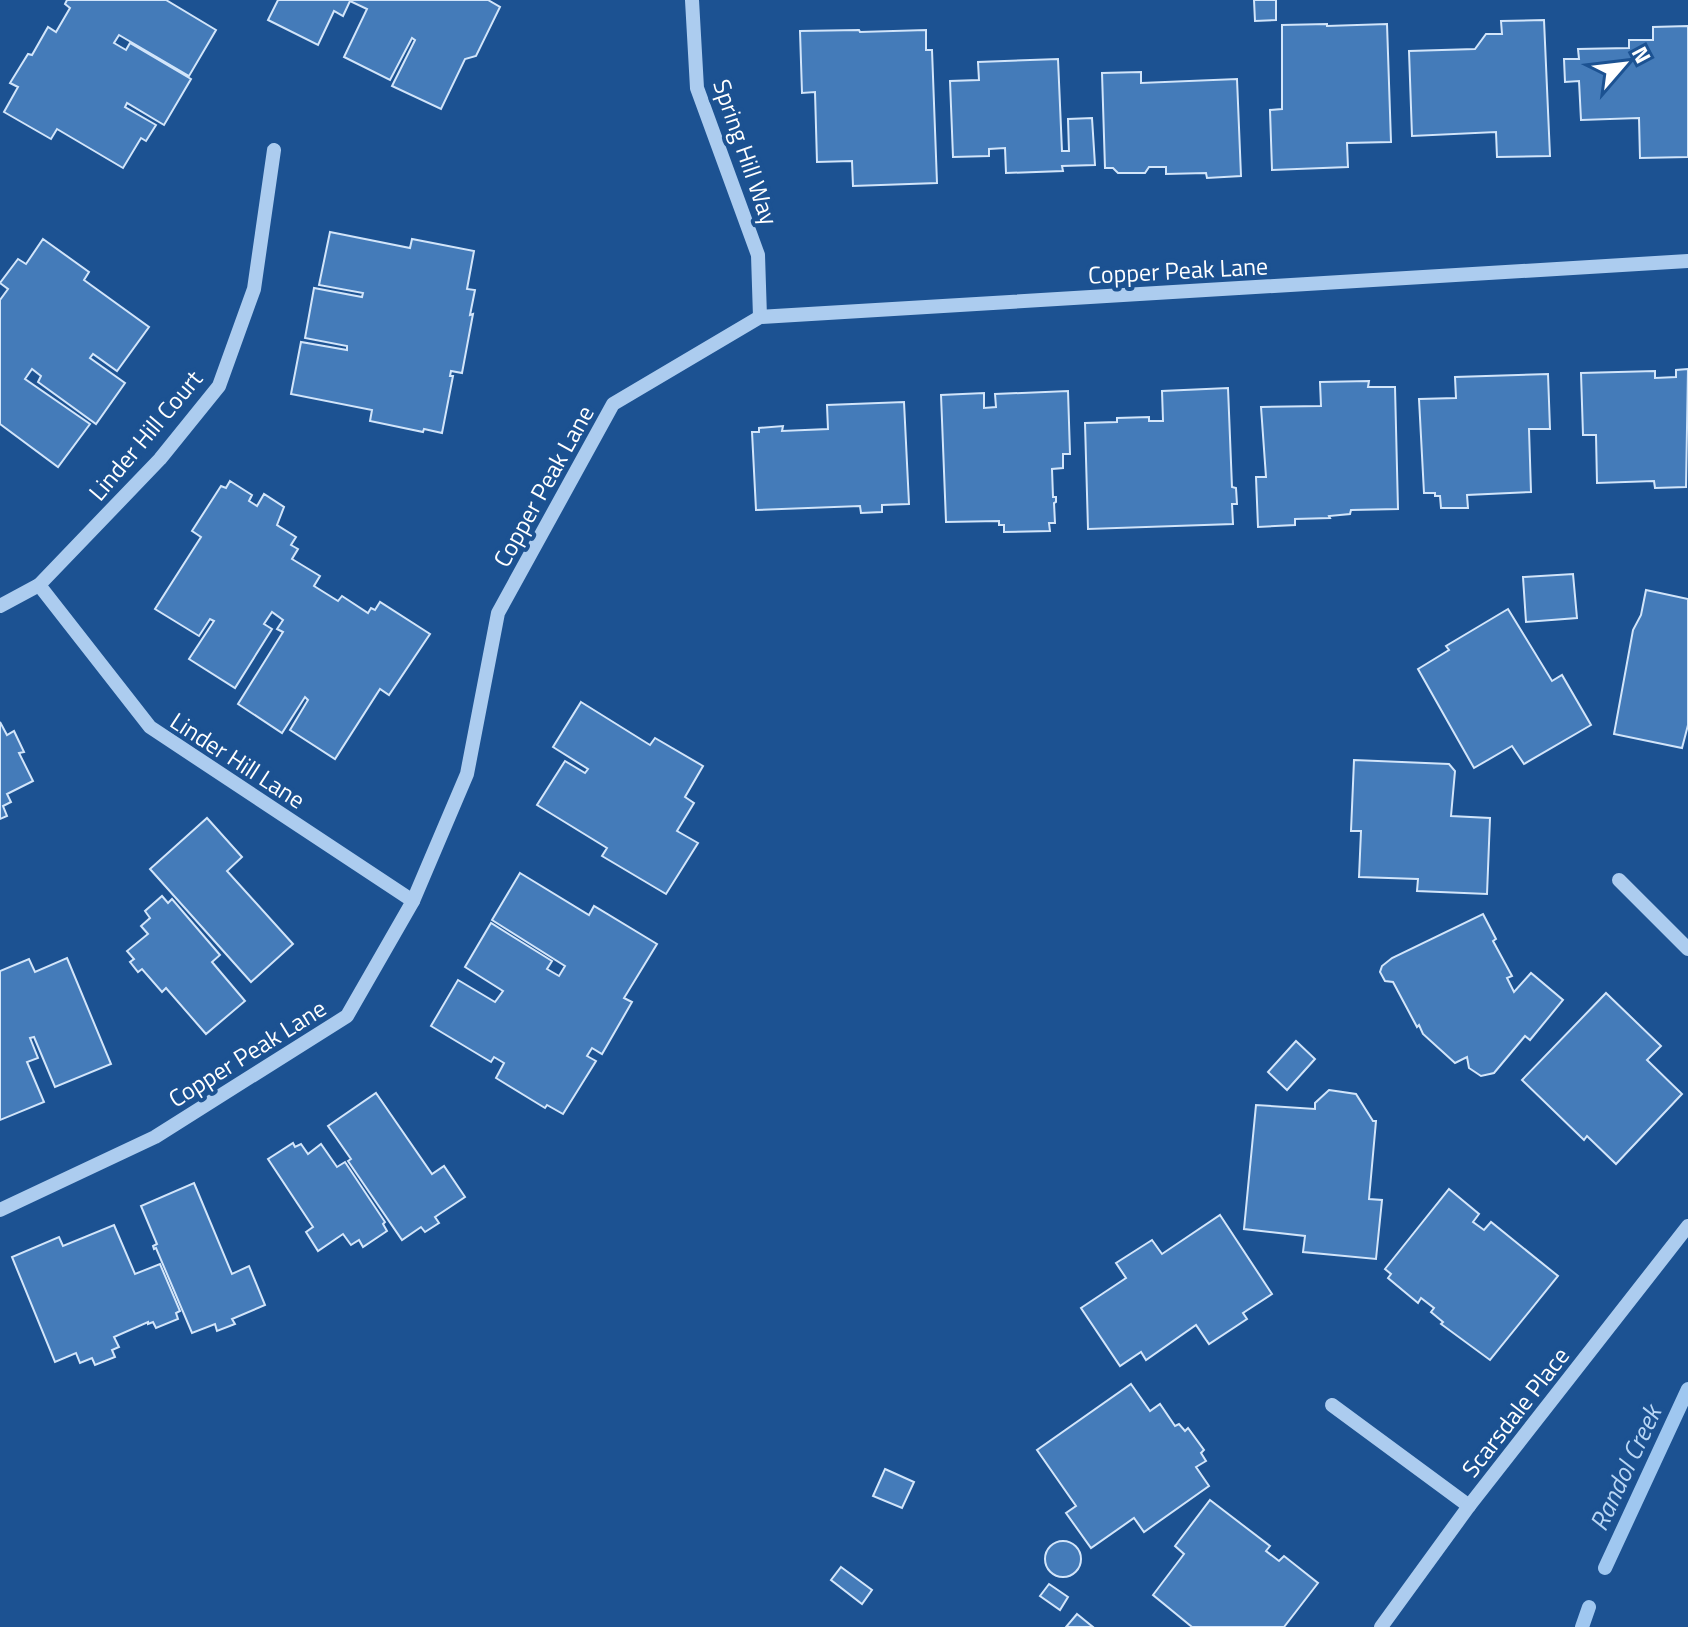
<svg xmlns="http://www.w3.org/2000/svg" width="1688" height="1627" font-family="'Titillium Web',sans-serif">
	<rect width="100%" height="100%" fill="#1c5292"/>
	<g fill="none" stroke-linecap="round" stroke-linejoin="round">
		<g stroke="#9fc7f0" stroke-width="14">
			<polyline points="1605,1568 1688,1389"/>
			<polyline points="1582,1627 1589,1607"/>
		</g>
	</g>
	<g fill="#447bb9" stroke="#d2e5fa" stroke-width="2">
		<polygon points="67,0 166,0 216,30 189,76 119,35 114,43 126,50 130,43 191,79 164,125 127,103 125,107 156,125 146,141 141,138 123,168 57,129 51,139 4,112 18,87 10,83 28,54 32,55 48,27 56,32 70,8 65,4"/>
		<polygon points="278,0 488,0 500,7 476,56 465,59 441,109 392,86 415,40 412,38 390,80 344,57 367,9 350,1 343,16 334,11 318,45 268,20"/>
		<polygon points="1254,0 1276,0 1276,20 1255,21"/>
		<polygon points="1544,20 1550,156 1497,157 1496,132 1412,136 1409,51 1475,49 1486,34 1502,34 1501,21"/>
		<polygon points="1327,24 1327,26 1387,24 1391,142 1347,143 1348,167 1272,170 1270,110 1282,109 1282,25"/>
		<polygon points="1688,26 1688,157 1640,158 1639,118 1581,120 1579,81 1565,82 1564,59 1579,59 1578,49 1629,48 1629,40 1653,40 1653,27"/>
		<polygon points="859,30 860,32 926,30 926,50 932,50 937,183 853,186 852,161 817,162 815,92 802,93 800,31"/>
		<polygon points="1058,59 1062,151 1069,151 1068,119 1092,118 1095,165 1062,166 1063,171 1006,173 1005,148 989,149 989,156 953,157 950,81 979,80 978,62"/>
		<polygon points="1141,72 1141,83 1237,79 1241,176 1207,178 1206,173 1166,174 1166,167 1149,167 1145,173 1118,173 1113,168 1105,168 1102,73"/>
		<polygon points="330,232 410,248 412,239 474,251 467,289 475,290 470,315 473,314 462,373 451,371 450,376 453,376 442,433 424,429 423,432 370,421 372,410 291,394 301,342 347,350 347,346 305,338 314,288 362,297 363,293 319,285"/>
		<polygon points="43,239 89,272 84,280 149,327 117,371 93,354 90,358 125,383 96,424 38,382 41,376 32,369 25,379 90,424 58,467 0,424 0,300 8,289 0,283 18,259 26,264"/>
		<polygon points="1688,369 1686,487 1655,488 1654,481 1597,483 1596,435 1583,435 1581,373 1655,371 1655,378 1676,377 1676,370"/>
		<polygon points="1548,374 1550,429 1529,429 1531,492 1467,495 1468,508 1441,508 1440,496 1435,496 1435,493 1424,493 1419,399 1456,398 1455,377"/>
		<polygon points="1369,381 1368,387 1395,387 1398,509 1351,510 1350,514 1329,516 1330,518 1295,519 1295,525 1258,527 1256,477 1266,477 1261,407 1321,406 1320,382"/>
		<polygon points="1228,388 1232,487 1236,488 1237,504 1232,504 1233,524 1088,529 1085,423 1117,422 1117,418 1149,417 1149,421 1163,421 1162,391"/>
		<polygon points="1068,391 1070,454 1063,454 1063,468 1052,469 1053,497 1056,497 1056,502 1054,503 1055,523 1049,523 1050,531 1004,532 1004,525 999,525 999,521 946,522 941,395 984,393 984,408 996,407 995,394"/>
		<polygon points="904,402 909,504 882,505 882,512 861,513 860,506 756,510 752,432 759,432 759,428 783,426 782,431 828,429 827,405"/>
		<polygon points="230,481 252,495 249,501 257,506 264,494 284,507 277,525 296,537 291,545 298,549 292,559 320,576 314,586 338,601 342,596 368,613 371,608 375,610 380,602 430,634 389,695 380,689 335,759 290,730 308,700 305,697 282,733 238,704 283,632 277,629 283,620 272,612 264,624 272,629 235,688 189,659 214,621 210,619 199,636 155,609 201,537 192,531 221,486 226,488"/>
		<polygon points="1573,574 1577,618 1526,622 1523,577"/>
		<polygon points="1646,590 1688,599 1688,725 1682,748 1614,734 1633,630 1641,615"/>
		<polygon points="1508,609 1552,681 1562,675 1591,725 1524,764 1512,746 1474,768 1418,669 1449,650 1446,646"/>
		<polygon points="581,702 650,745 655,738 703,766 685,797 694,803 677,831 698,843 666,894 602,856 607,848 537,805 565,761 585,773 588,769 553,747"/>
		<polygon points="0,722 7,735 14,731 24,752 19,753 33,781 7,794 11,802 3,806 7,816 0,819"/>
		<polygon points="1354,760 1449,764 1455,771 1451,816 1490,818 1487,894 1417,891 1418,879 1359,877 1361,831 1351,831"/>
		<polygon points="207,818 242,857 227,871 293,944 251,982 150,869"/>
		<polygon points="520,873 589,915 594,906 657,944 624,998 632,1002 602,1054 592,1048 587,1056 596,1061 563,1114 547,1105 545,1108 496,1078 504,1063 494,1057 491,1062 431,1026 458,980 495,1002 503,991 465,967 491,923 552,961 547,969 559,976 565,966 492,920"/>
		<polygon points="162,896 168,903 172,899 220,955 212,962 245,1001 206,1034 166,988 162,992 142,969 138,972 130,962 134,959 127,951 148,934 141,926 150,918 145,911"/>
		<polygon points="1483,914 1496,939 1493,941 1512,976 1507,978 1514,992 1531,973 1563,1000 1530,1040 1525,1036 1494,1073 1481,1076 1469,1068 1467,1057 1455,1063 1423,1034 1419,1025 1417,1027 1393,982 1385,981 1380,972 1382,966 1392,958"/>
		<polygon points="67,958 111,1064 55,1087 34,1037 30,1038 38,1058 27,1062 44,1102 0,1120 0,971 29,959 35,972"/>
		<polygon points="1606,993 1661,1046 1647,1060 1682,1094 1616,1164 1587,1136 1584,1140 1522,1080"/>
		<polygon points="1296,1041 1315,1059 1287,1090 1268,1072"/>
		<polygon points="1329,1090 1356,1094 1373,1121 1376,1121 1369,1199 1382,1200 1376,1259 1303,1252 1305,1236 1244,1229 1256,1105 1315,1109 1315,1103"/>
		<polygon points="376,1093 432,1174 444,1166 465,1197 435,1217 439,1223 425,1232 421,1227 402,1240 348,1161 351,1159 328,1126"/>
		<polygon points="293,1143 295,1147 301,1144 308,1154 321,1144 337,1167 345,1162 385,1222 383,1224 387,1231 363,1247 359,1240 351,1245 343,1234 318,1251 306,1232 313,1227 268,1159"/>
		<polygon points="194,1183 232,1274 249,1266 265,1305 232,1319 235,1324 217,1331 215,1324 192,1333 156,1248 154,1249 153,1246 157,1244 141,1206"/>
		<polygon points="1449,1189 1479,1214 1473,1222 1484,1230 1491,1222 1558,1276 1490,1360 1441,1324 1443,1322 1431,1312 1434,1308 1421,1298 1418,1303 1388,1278 1391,1274 1385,1269"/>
		<polygon points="1220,1215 1272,1294 1243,1313 1247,1319 1209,1344 1196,1325 1146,1360 1141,1352 1120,1366 1081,1308 1126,1278 1116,1263 1152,1240 1162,1254"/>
		<polygon points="114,1225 135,1274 160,1264 180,1311 176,1313 178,1319 156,1328 153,1322 148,1324 148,1322 114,1337 119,1347 112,1350 115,1357 95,1365 92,1358 80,1363 76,1353 55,1362 12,1257 59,1237 63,1246"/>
		<polygon points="1131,1384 1150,1411 1160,1404 1175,1426 1179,1424 1185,1431 1188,1428 1204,1450 1201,1453 1206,1461 1196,1467 1209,1486 1144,1532 1134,1518 1091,1548 1066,1513 1076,1506 1037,1450"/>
		<polygon points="885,1469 914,1482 902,1508 873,1496"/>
		<polygon points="1210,1500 1270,1546 1266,1551 1279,1561 1284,1556 1318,1583 1284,1627 1192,1627 1153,1595 1184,1554 1175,1546"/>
		<circle cx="1063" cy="1559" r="18"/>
		<polygon points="841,1567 872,1590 862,1604 831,1580"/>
		<polygon points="1049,1584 1068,1597 1060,1610 1040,1596"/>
		<polygon points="1077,1614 1093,1627 1066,1627"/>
	</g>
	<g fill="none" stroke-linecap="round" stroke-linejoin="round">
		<g stroke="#acccef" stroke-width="14">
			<polyline points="692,0 697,88 758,255 760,317"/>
			<polyline points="39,585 150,727 413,901"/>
			<polyline points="0,606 39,585 160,459 219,386 254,289 274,150"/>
			<polyline points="1619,880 1688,949"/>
			<polyline points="0,1210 155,1137 347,1016 413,901 467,774 498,613 613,404 760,317 1688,261"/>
			<polyline points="1332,1405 1469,1506"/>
			<polyline points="1381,1627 1469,1506 1688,1226"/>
		</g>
	</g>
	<g text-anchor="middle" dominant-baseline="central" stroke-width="8" stroke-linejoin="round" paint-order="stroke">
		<g font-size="24" fill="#fff" stroke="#1c5292">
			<text transform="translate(746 152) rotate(71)">Spring Hill Way</text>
			<text transform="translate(1178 270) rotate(-3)">Copper Peak Lane</text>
			<text transform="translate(145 435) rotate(-50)">Linder Hill Court</text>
			<text transform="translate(543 486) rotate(-61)">Copper Peak Lane</text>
			<text transform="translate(238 760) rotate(33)">Linder Hill Lane</text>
			<text transform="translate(247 1053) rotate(-32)">Copper Peak Lane</text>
			<text transform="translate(1515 1412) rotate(-52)">Scarsdale Place</text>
		</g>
		<g font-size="26" font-style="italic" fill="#b8d6f5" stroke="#1c5292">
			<text transform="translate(1625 1468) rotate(-65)">Randol Creek</text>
		</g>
	</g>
	<g transform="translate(1624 64) rotate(62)" stroke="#1c5292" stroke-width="6" paint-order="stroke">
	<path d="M0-6L14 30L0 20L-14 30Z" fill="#ffffff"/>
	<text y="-12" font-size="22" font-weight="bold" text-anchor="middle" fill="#ffffff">N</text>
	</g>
</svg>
